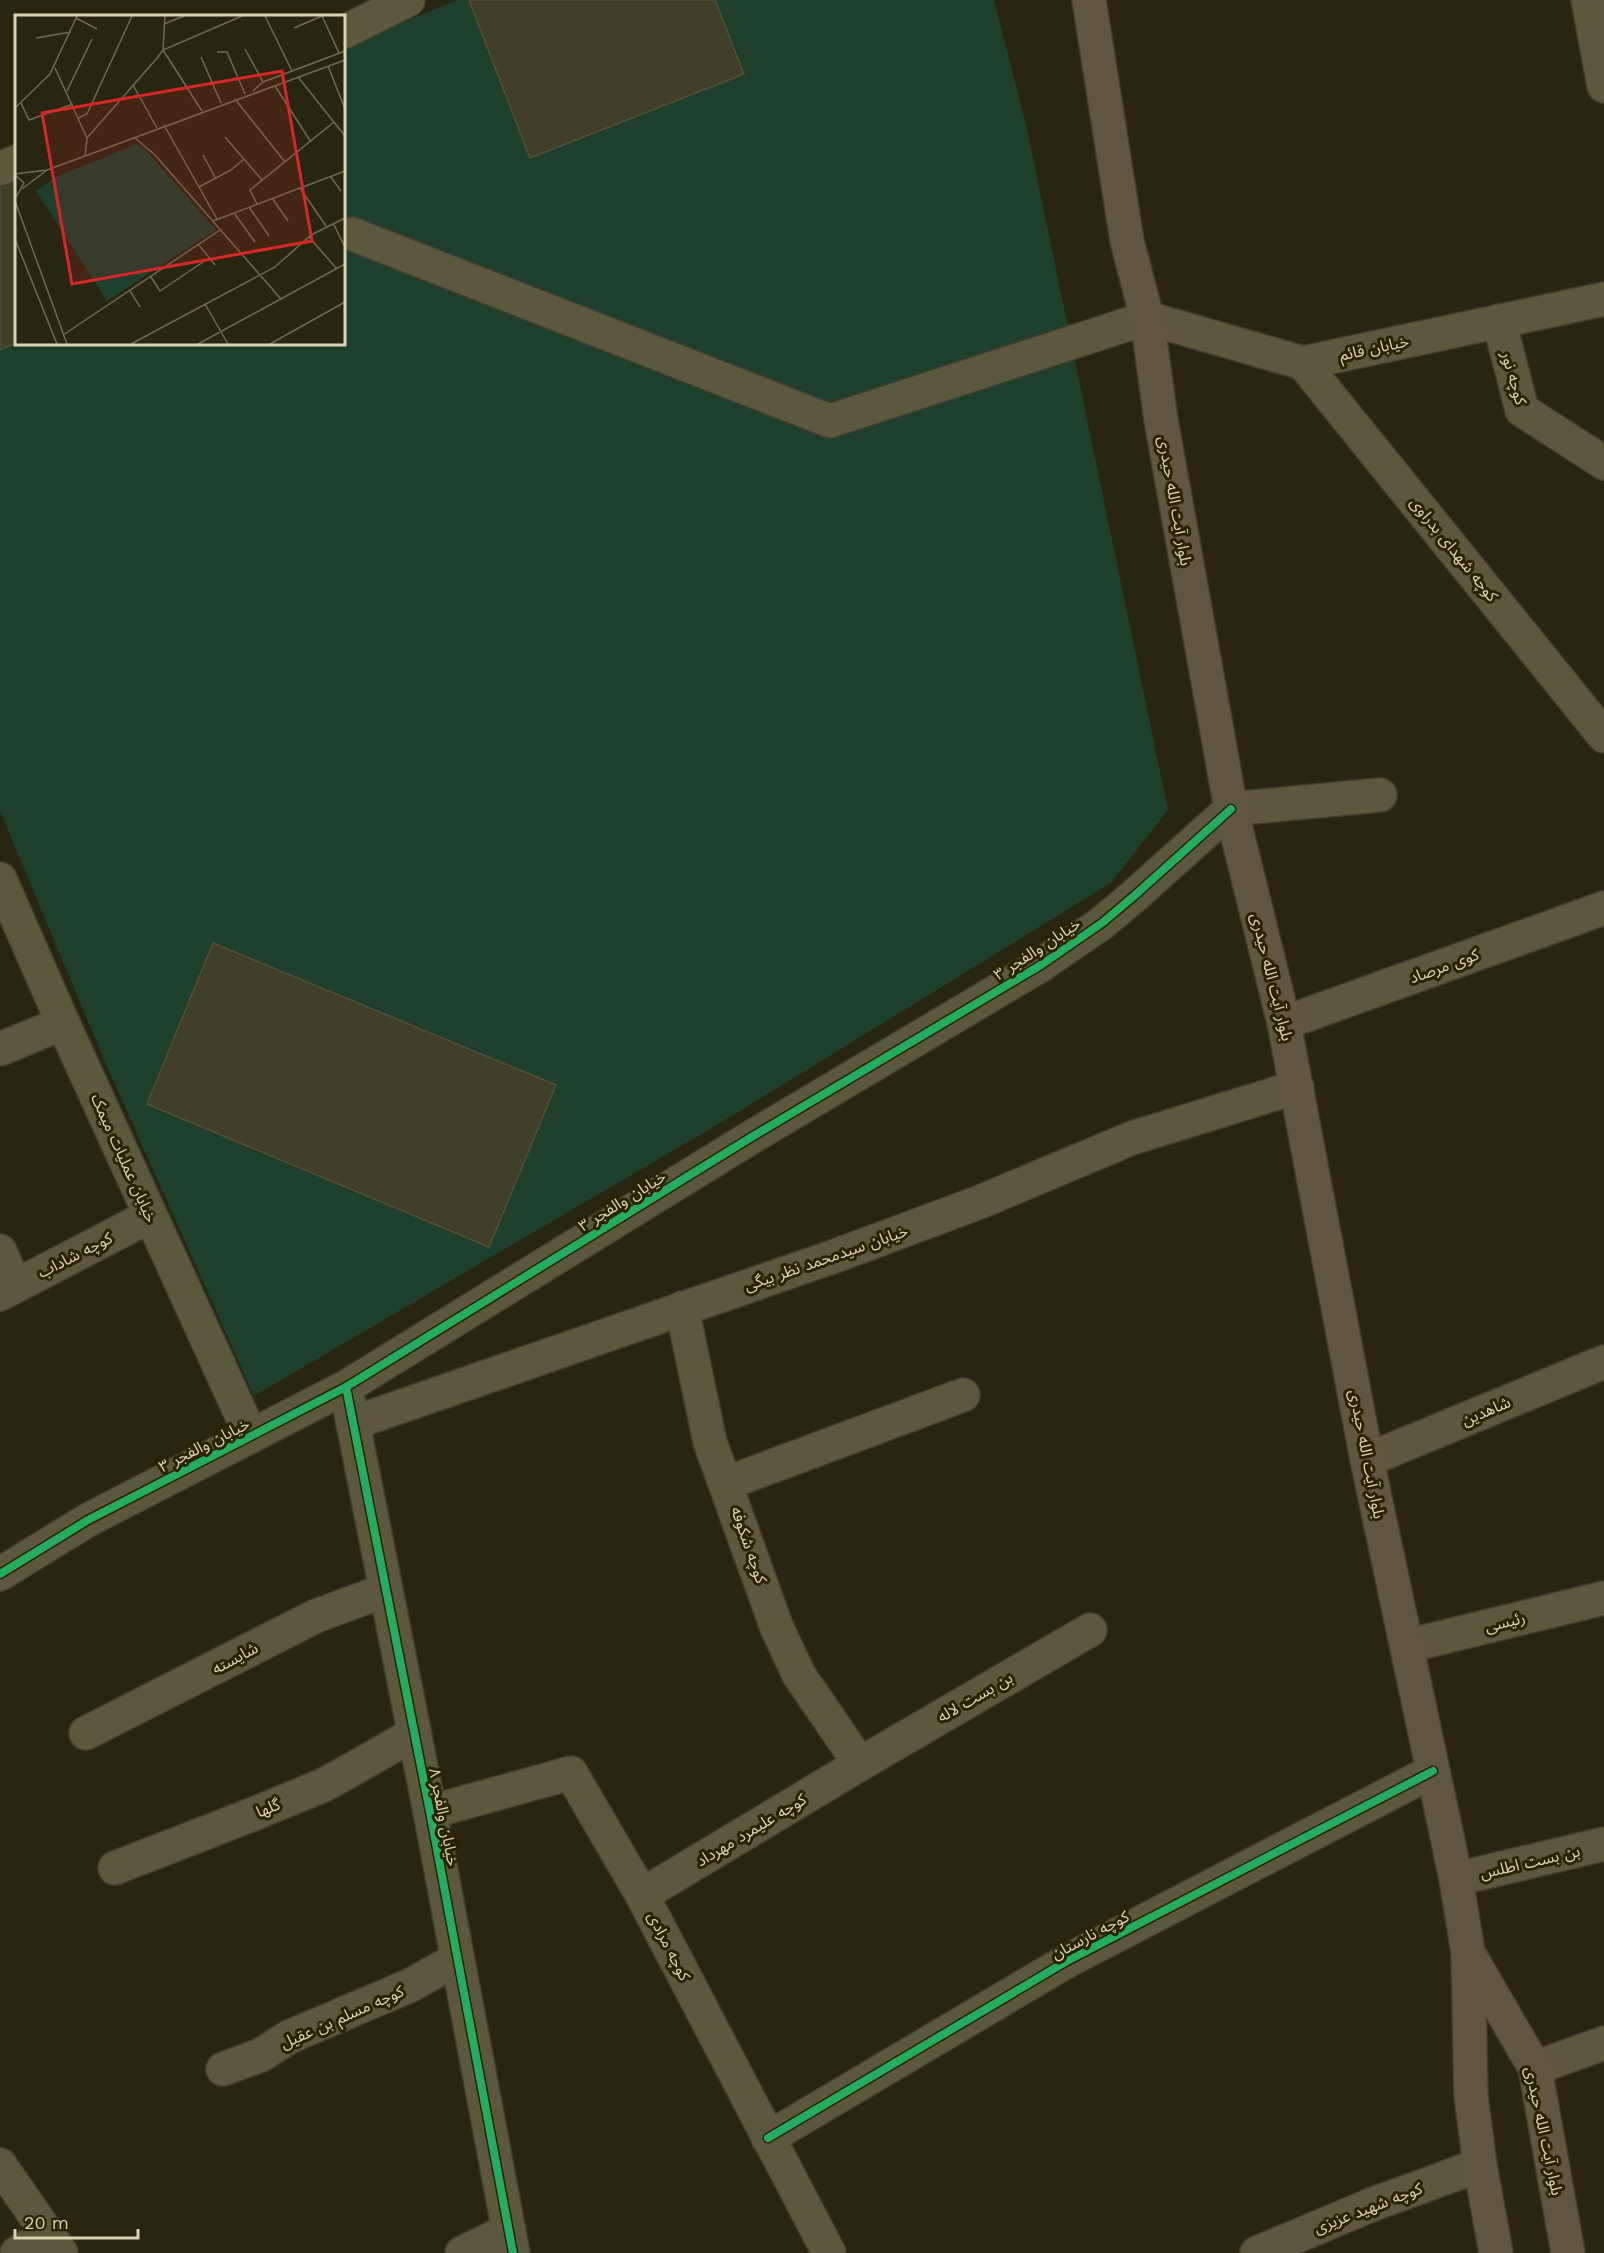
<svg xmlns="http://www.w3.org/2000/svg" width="1604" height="2253" font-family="'Work Sans','Noto Sans Arabic',sans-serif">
	<rect width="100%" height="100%" fill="#282510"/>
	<polygon fill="#1d3f2c" points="457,0 994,0 1027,129 1168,810 1111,883 722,1122 254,1396 105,1062 0,811 0,189 16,182 16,344 344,344 344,47"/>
	<g fill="#413e2a" stroke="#545036" stroke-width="1.5">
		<polygon points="469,0 715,0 744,74 530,158"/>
		<polygon points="16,177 16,343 0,350 0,184"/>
		<polygon points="213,943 556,1085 489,1247 147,1104"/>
	</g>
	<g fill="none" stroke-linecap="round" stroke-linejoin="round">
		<defs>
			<g id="minor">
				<polyline points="1588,0 1604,86"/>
				<polyline points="344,32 408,0"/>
				<polyline points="0,169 16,162"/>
				<polyline points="352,234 830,421 1147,318 1303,363 1604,299"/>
				<polyline points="1499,321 1522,410 1604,463"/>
				<polyline points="1303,363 1604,736"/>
				<polyline points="0,879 63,1023 251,1436"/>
				<polyline points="1284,1023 1604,908"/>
				<polyline points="0,1049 63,1023"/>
				<polyline points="0,1251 15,1286"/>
				<polyline points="0,1294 150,1216"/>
				<polyline points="682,1308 710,1442 777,1628 799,1675 860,1764"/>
				<polyline points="349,1403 430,1812 513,2253"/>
				<polyline points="353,1423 835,1256 980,1202 1132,1138 1297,1087"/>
				<polyline points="1367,1460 1604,1362"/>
				<polyline points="727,1483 963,1395"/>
				<polyline points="0,1574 88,1520 346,1387 750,1138 1041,965 1102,923 1134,896 1231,809 1380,795"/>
				<polyline points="1407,1646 1604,1598"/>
				<polyline points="86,1733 316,1616 386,1590"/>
				<polyline points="430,1812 571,1773 642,1895 829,2253"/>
				<polyline points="115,1868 256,1813 326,1784 414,1734"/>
				<polyline points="1456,1879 1604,1844"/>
				<polyline points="642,1895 860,1764 1090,1630"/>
				<polyline points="1535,2068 1604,2043"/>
				<polyline points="223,2069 261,2055 289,2037 411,1985 457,1959"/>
				<polyline points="768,2138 1067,1961 1433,1771"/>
				<polyline points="0,2165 61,2253"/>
				<polyline points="17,2253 48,2234"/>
				<polyline points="462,2253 509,2230"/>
				<polyline points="1257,2253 1371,2205 1480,2165"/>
			</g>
			<g id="major">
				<polyline points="1089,0 1127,241 1147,318 1161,420 1231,809 1284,1023 1367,1460 1456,1879 1468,1952 1471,2096 1480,2165 1496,2253"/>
				<polyline points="1470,1956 1535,2068 1568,2253"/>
			</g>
		</defs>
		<use href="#minor" stroke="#413e2d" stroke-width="36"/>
		<use href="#major" stroke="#413e2d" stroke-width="36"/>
		<use href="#minor" stroke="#5b583d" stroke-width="33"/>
		<use href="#major" stroke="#5f5740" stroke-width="33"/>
		<defs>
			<g id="cycleway">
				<polyline points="346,1387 430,1812 513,2253"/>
				<polyline points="0,1574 88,1520 346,1387 750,1138 1041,965 1102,923 1134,896 1231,809"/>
				<polyline points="768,2138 1067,1961 1433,1771"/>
			</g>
		</defs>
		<use href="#cycleway" stroke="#292300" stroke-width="11"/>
		<use href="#cycleway" stroke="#26ab63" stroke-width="8"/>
	</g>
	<g text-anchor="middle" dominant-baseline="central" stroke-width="6" stroke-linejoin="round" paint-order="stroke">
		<g font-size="16" fill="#d9d4b2" stroke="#292300">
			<text transform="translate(1374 348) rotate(-12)">خیابان قائم</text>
			<text transform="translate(1514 378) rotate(74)">کوچه نور</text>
			<text transform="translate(1175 501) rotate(80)">بلوار آیت الله حیدری</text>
			<text transform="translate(1454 549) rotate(51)">کوچه شهدای بدراوی</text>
			<text transform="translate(1037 949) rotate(-33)">خیابان والفجر ۳</text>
			<text transform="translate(1444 966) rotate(-20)">کوی مرصاد</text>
			<text transform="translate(1272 977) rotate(76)">بلوار آیت الله حیدری</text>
			<text transform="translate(124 1158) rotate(66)">خیابان عملیات میمک</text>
			<text transform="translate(622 1201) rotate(-32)">خیابان والفجر ۳</text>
			<text transform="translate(75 1255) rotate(-27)">کوچه شاداب</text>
			<text transform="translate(826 1258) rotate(-19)">خیابان سیدمحمد نظر بیگی</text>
			<text transform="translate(1486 1411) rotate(-23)">شاهدین</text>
			<text transform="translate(204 1445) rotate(-27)">خیابان والفجر ۳</text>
			<text transform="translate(1367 1454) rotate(79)">بلوار آیت الله حیدری</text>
			<text transform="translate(749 1545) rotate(71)">کوچه شکوفه</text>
			<text transform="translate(1505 1622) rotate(-14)">رئیسی</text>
			<text transform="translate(235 1658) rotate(-28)">شایسته</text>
			<text transform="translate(975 1697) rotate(-30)">بن بست لاله</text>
			<text transform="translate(268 1808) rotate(-23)">گلها</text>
			<text transform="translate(444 1817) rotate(79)">خیابان والفجر ۸</text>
			<text transform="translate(751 1830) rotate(-31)">کوچه علیمرد مهرداد</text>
			<text transform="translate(1530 1862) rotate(-13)">بن بست اطلس</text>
			<text transform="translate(1090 1935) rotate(-28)">کوچه نارستان</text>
			<text transform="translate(669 1946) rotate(63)">کوچه مرادی</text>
			<text transform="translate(342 2017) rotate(-24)">کوچه مسلم بن عقیل</text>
			<text transform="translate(1544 2131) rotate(78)">بلوار آیت الله حیدری</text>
			<text transform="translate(1368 2208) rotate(-21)">کوچه شهید عزیزی</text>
		</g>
	</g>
	<g transform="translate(15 15)">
		<rect width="330" height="330" fill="#282510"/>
		<path d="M 122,129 L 130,134 L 201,215 L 92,286 L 21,176 L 39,163 Z" fill="#1d3f2c"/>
		<path fill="none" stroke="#6f6b51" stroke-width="1.5" d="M 250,1 L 277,56M 307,1 L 324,38M 61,3 L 82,14M 149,9 L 169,1M 279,13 L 307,1M 21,23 L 56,17M 230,34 L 248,67M 202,37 L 212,37 L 230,79M 186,42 L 206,88M 313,51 L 330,94M 40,53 L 72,123 L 70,141M 283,62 L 330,121M 118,70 L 142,113M 260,71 L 296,127M 52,76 L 77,24M 238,76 L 248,67 L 330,36M 220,84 L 270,147M 6,88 L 14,105 L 58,89M 0,93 L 35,59 L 62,1M 187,96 L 148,35 L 227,1M 63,103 L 72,99 L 117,1M 149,110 L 202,204M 210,122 L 247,165M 72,123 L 143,42 L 148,35 L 150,1M 120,123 L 140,140 L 266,284M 188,140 L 201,164M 0,159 L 32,155 L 62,144 L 330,45M 0,160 L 9,168 L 0,184M 315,161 L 326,176M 184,172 L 216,155 L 229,144M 285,173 L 311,211M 7,174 L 32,155M 257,183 L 273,206M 0,186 L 52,329M 242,189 L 235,175 L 319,107M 234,192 L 254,221M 219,198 L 240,227M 198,206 L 330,156M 318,208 L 330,232M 294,222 L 322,254M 0,224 L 42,329M 184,230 L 200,250M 136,262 L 145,276 L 194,243M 115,276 L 125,292M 190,289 L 213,329M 48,320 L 205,215M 116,329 L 260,252 L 296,220 L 330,203M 183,329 L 330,249M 255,329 L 330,287"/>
		<path fill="#d62828" fill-opacity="0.15" stroke="#d62828" stroke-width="3" d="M 267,56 L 297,226 L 57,269 L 27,98 Z"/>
		<rect width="330" height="330" fill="none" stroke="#d9d4b2" stroke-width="3"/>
	</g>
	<path d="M15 2229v9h123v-9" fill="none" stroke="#d9d4b2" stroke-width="3"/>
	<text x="24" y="2229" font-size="18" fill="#d9d4b2" stroke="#292300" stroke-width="4.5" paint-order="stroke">20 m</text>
</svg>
